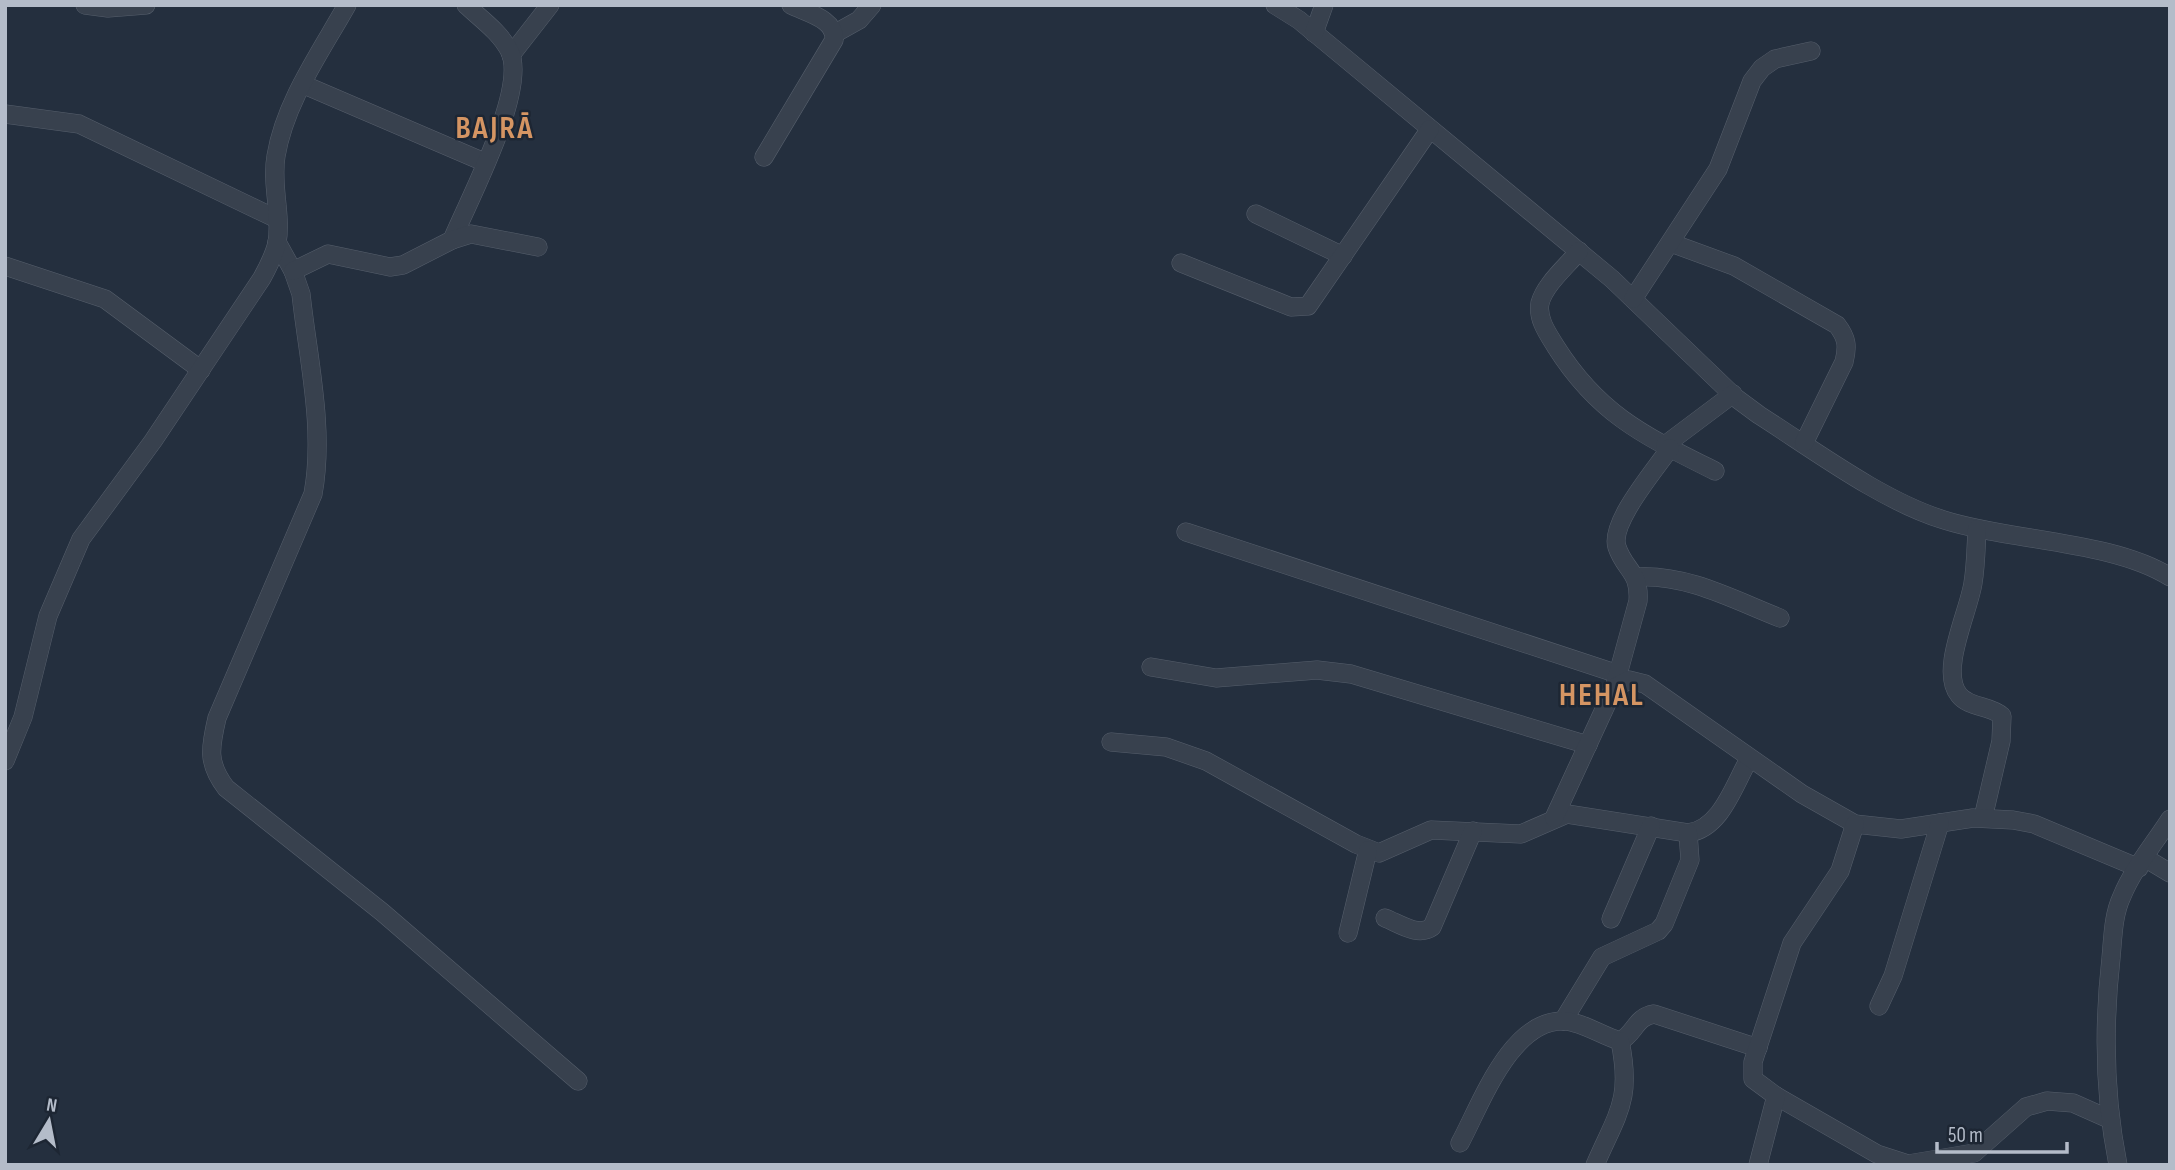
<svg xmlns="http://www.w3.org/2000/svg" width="2175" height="1170" font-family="'Sofia Sans Condensed',sans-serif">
	<rect width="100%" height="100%" fill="#242f3e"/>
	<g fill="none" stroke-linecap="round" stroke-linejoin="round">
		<defs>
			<g id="street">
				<polyline points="85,5 108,8 146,5"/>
				<path d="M 1275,5 L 1299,20 L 1612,279 L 1736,398 L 1759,415 C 1814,450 1882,501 1944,520 C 2010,541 2113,541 2170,577"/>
				<polyline points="1314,33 1324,5"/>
				<polyline points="834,34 859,20 872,5"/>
				<polyline points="511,55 550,5"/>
				<polyline points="302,84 484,162"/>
				<polyline points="5,114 79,124 277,219"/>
				<path d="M 764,157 L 834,40 C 836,19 807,13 791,5"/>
				<polyline points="1256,214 1343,256"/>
				<path d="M 452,240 C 469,199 527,91 510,52 C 501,33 481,19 466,5"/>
				<path d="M 277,242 L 293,271 L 301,294 C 308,359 325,429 313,494 L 217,718 C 210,748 207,763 226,788 L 382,912 L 578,1081"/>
				<path d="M 1671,243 L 1734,266 L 1837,325 C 1847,338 1848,346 1844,362 L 1804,443"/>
				<path d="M 1579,251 C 1567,266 1545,284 1540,303 C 1537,319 1548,334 1556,347 C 1599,415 1645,436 1715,471"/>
				<polyline points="1181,263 1291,307 1308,306 1430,129"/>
				<polyline points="5,266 105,299 201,370"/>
				<polyline points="293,271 328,254 390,267 403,265 452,240 471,234 538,247"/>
				<polyline points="1633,299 1718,169 1752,81 1762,68 1775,59 1811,51"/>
				<polyline points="1665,445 1733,394"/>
				<path d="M 1977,529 C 1976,547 1976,565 1973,583 C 1969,611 1939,671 1959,695 C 1969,708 1990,705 2002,716 L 2001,741 L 1983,818"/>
				<polyline points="1186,532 1618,674"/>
				<path d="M 1637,577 C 1687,574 1734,600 1780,618"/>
				<polyline points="1151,667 1216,678 1317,670 1351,674 1588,745"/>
				<path d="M 1615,685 L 1638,601 C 1640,571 1625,571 1617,547 C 1609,523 1656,469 1670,448"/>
				<path d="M 1111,742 L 1166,747 L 1206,761 L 1356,844 L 1379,853 L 1431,830 L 1521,834 L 1567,814 L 1688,833 C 1721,829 1734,785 1749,759"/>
				<path d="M 5,761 L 23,717 L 48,616 L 81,539 L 153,441 L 262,278 C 268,267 274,256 277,243 C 282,215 271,185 276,156 C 285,102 320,53 347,5"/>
				<polyline points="1554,818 1614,688 1629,680 1645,684 1802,794 1855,824 1901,829 1973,818 2013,820 2034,824 2139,868"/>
				<polyline points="2145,858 2170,873"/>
				<path d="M 1385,918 C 1400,924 1418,937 1432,927 L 1473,831"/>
				<polyline points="1611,919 1651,826"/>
				<polyline points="1348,933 1368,850"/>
				<polyline points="1879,1006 1893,976 1940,823"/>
				<polyline points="1563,1021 1602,957 1658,931 1664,924 1690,860 1688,833"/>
				<polyline points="1776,1096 1877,1154 1908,1164 1974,1153 2026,1107 2047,1101 2073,1103 2109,1119"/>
				<path d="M 1460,1143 C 1481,1104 1511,1019 1564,1021 C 1583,1022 1602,1036 1620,1041 C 1635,1034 1635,1017 1654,1014 L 1758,1048"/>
				<path d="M 1595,1165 C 1618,1112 1632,1100 1620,1041"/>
				<polyline points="1758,1165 1776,1096 1753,1079 1753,1062 1792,943 1840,871 1855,824"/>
				<path d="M 2118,1165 C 2104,1095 2103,1029 2111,958 C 2113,937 2113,915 2122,896 C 2133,869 2154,844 2170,819"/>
			</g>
		</defs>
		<use href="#street" stroke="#565f6c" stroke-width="19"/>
		<use href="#street" stroke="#38414e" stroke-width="18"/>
	</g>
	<g text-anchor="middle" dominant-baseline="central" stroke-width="5" stroke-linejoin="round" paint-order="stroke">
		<g font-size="32" font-weight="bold" letter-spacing="2" fill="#d59563" stroke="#1d2633">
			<text x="495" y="128">BAJRĀ</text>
			<text x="1602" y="695">HEHAL</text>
		</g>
	</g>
	<rect width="2175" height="1170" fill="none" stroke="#b4bcc9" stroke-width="14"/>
	<g transform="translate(49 1121) rotate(10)" stroke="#1d2633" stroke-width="5" paint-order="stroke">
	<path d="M0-5L12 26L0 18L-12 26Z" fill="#b4bcc9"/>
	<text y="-10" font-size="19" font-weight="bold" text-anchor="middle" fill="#b4bcc9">N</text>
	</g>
	<path d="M1937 1142v10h130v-10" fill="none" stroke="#b4bcc9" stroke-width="3.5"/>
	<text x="1948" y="1142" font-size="21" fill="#b4bcc9" stroke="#1d2633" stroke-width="5" paint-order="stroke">50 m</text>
</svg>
